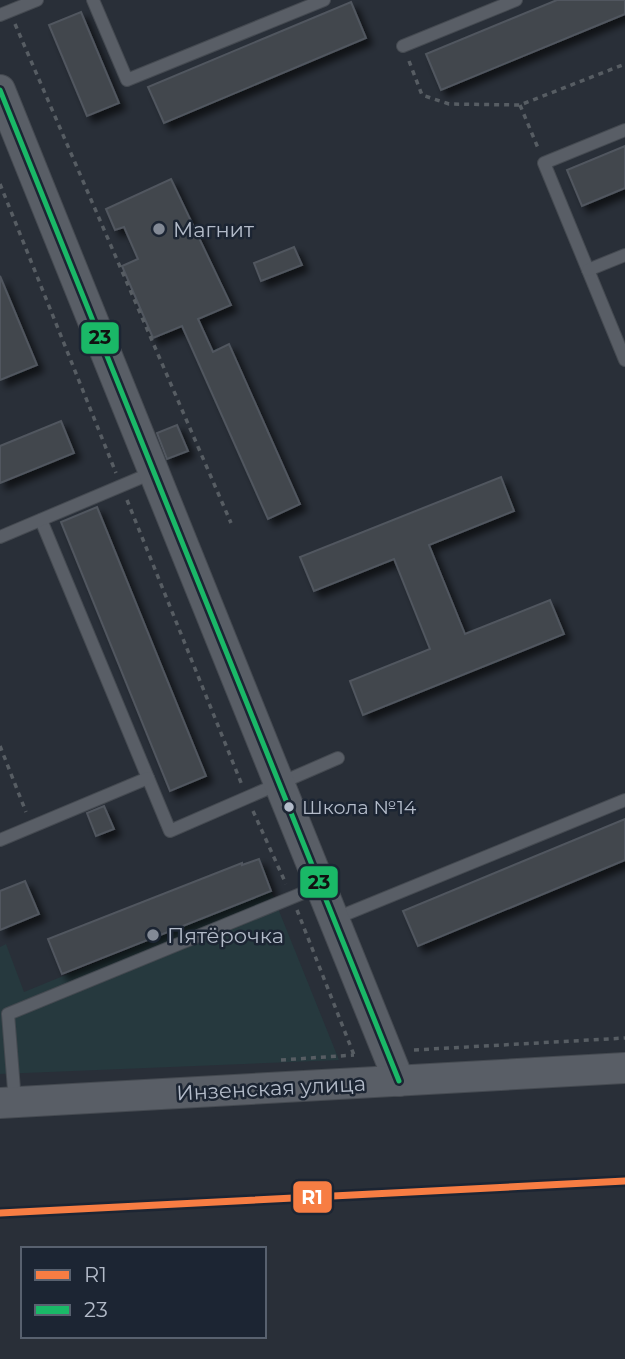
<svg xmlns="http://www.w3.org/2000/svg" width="625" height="1359" font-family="Montserrat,sans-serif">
	<defs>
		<filter id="shadow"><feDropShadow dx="6" dy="6" stdDeviation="3.5" flood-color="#0009"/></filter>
	</defs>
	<rect width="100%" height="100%" fill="#292f38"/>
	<polygon fill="#26393e" points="271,891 339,1060 0,1074 0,947 6,944 24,992"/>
	<g fill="#42474e" stroke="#51575f" stroke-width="2" filter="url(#shadow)">
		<polygon points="557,0 625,0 625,14 441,90 426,54"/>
		<polygon points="351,2 366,38 164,123 148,87"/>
		<polygon points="81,12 119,103 87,116 49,25"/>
		<polygon points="625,146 625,188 582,206 567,170"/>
		<polygon points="171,179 231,305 198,319 213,352 229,344 300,504 268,519 182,326 153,338 122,266 138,259 124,227 115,230 106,209"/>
		<polygon points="294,247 302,265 261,281 254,263"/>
		<polygon points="0,276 37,365 0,380"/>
		<polygon points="61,421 74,453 0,483 0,446"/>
		<polygon points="177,425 188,451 167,459 157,433"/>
		<polygon points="501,477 514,511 429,545 465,634 550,600 564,634 363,715 350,681 430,649 394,559 314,591 300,557"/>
		<polygon points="97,507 206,776 170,791 61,522"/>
		<polygon points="104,806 114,829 96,836 87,813"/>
		<polygon points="625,819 625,860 418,946 403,911"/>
		<polygon points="259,859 271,891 62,974 48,939 242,863 242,865"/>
		<polygon points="25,881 39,914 0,930 0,891"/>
	</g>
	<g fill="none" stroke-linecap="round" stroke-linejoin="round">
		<defs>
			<g id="service">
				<polyline points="93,0 127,80 324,0"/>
				<polyline points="0,15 37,0"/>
				<polyline points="403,46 516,0"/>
				<polyline points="625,130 544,163 625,360"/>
				<polyline points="588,270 625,255"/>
				<polyline points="41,520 170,831 338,758"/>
				<polyline points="0,537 154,472"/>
				<polyline points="0,840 148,778"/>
				<polyline points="334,919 625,800"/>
				<polyline points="15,1102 8,1014 320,886"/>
			</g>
			<g id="tertiary">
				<polyline points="0,90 399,1081"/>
				<polyline points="0,1103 625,1068"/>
			</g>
		</defs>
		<use href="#service" stroke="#454a51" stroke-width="14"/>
		<use href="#tertiary" stroke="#454a51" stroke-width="32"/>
		<g stroke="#575d63" stroke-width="3.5" stroke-dasharray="5 5" stroke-linecap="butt">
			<polyline points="15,24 231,523"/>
			<polyline points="409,61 422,95 449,104 520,105 625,64"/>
			<polyline points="520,105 538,148"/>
			<polyline points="0,184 116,473"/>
			<polyline points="127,500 242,785"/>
			<polyline points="0,746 26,812"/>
			<polyline points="253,811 286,884"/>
			<polyline points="297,910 354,1055"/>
			<polyline points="414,1050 625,1038"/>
			<polyline points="281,1060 354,1055"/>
		</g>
		<use href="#service" stroke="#595e66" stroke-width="12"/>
		<use href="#tertiary" stroke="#595e66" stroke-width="30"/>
		<defs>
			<polyline id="bus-1" points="0,90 399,1081"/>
		</defs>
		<use href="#bus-1" stroke="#1c2533" stroke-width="10"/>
		<use href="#bus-1" stroke="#1ab867" stroke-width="5"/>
		<defs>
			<polyline id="rail-1" points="0,1213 625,1181"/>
		</defs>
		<use href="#rail-1" stroke="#1c2533" stroke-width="12"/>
		<use href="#rail-1" stroke="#f77d43" stroke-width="7"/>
	</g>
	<g fill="#838a96" stroke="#1c2533" stroke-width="2.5">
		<circle cx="159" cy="229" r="7"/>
		<circle cx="153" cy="935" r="7"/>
	</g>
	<circle fill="#b3bbc9" stroke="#1c2533" stroke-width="2.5" cx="289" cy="807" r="6"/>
	<g text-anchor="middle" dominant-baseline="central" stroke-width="5" stroke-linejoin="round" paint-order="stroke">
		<g font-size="19" fill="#b3bbc9" stroke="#1c2533" text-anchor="start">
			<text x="302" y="807">Школа №14</text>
		</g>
		<g font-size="21" fill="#b3bbc9" stroke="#1c2533" text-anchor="start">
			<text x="173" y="229">Магнит</text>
			<text x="167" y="935">Пятёрочка</text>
		</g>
		<g font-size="21" fill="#b3bbc9" stroke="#1c2533">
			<text transform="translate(271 1088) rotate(-3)">Инзенская улица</text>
		</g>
	</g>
	<g stroke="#1c2533" stroke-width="2.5">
		<rect x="80" y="321" width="40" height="34" rx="7" fill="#1ab867"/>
		<rect x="299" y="865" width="40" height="34" rx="7" fill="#1ab867"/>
		<rect x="292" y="1180" width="41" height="34" rx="7" fill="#f77d43"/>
	</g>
	<g font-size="19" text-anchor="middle" font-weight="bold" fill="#fff">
		<text x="312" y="1204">R1</text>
	</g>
	<g font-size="19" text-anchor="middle" font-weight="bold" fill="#111">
		<text x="100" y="344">23</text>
		<text x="319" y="889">23</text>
	</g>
	<rect x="21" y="1247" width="245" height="91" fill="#1c2533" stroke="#58616f" stroke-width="2"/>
	<rect x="35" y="1270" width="35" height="10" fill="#f77d43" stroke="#58616f" stroke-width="2"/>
	<text x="84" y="1282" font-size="21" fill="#b3bbc9">R1</text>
	<rect x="35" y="1305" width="35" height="10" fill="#1ab867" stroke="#58616f" stroke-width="2"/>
	<text x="84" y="1317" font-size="21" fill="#b3bbc9">23</text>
</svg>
